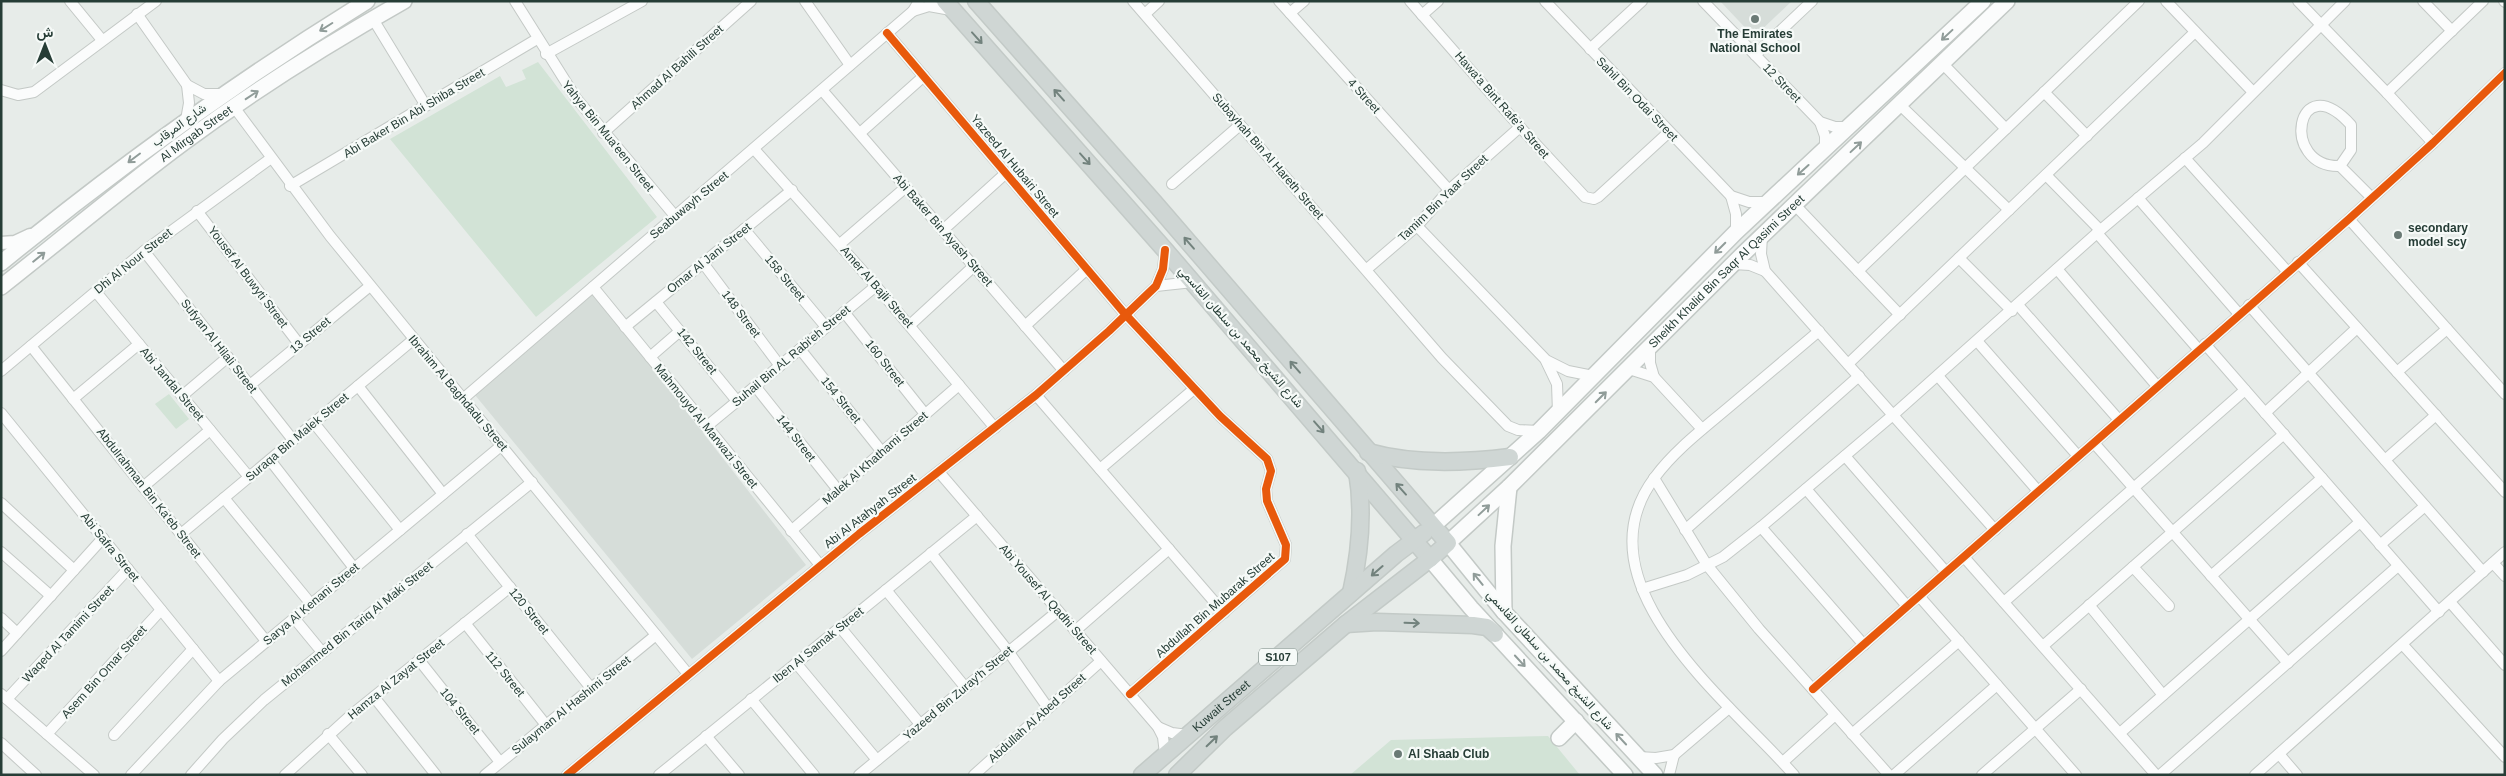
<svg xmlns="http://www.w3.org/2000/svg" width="2506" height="776" font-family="Arial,Vazirmatn,sans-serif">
	<rect width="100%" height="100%" fill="#e7ece9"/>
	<g fill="#d6ddd9">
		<polygon points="1720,1 1792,1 1754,37"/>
		<polygon points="594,293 806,565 692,659 475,395"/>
	</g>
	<g fill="#d2e3d6">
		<polygon points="538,62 657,217 536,317 390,139 500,76 506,87 526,79 522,70"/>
		<polygon points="169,394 189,419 176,429 155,404"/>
		<polygon points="1548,736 1580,775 1350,775 1391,740"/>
	</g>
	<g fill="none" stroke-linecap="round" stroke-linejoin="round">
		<defs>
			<g id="minor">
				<polyline points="70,1 102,40"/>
				<polyline points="515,1 576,98 675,216"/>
				<polyline points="805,1 850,65"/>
				<polyline points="1133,1 1442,358 1508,426 1518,430 1539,431"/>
				<polyline points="1279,1 1449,190"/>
				<polyline points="1410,1 1520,127 1585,197 1594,199 1598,197 1669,132"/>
				<polyline points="1545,1 1731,196 1749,202 1768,202"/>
				<polyline points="1703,1 1820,122 1835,127 1850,127"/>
				<polyline points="2166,1 2253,92"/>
				<polyline points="2298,1 2387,93 2433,143"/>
				<polyline points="2423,1 2452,31"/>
				<polyline points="2504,1 2505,2"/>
				<polyline points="913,11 929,6 951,10"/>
				<polyline points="1290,13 1304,1"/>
				<polyline points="137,14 187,85 204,94 222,94"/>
				<polyline points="1145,14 1159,1"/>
				<polyline points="1422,15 1438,1"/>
				<polyline points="373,19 426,106"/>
				<polyline points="887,33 1125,314 1220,416 1267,459 1271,471 1266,489 1267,501 1286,545 1285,559 1130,694"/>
				<polyline points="1590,49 1642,1"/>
				<polyline points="546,54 642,1"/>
				<polyline points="1755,55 1812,1"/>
				<polyline points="1943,64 2006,129"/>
				<polyline points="1,90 18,95 34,92 156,1"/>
				<polyline points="822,90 1064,371"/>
				<polyline points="2044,92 2087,136"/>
				<polyline points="2387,93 2483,1"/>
				<polyline points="1900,105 2009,210"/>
				<polyline points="234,107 330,236 688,674"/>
				<polyline points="186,120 189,103 187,85"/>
				<polyline points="1820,122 1825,136 1825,151"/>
				<polyline points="603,133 751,1"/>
				<polyline points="860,133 924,76"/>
				<polyline points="754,149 876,286 995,428"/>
				<polyline points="2185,158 2287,271"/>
				<path d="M 2340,166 L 2351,150 L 2351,125 C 2296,64 2279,168 2340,166 L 2372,198"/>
				<polyline points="2046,175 2100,230"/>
				<polyline points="1172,184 1240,125"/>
				<polyline points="290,186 537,39"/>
				<polyline points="1731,196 1736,214 1736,232"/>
				<polyline points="2138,198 2239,314"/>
				<polyline points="1794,204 1900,315"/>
				<polyline points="197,211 299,344"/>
				<polyline points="2349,219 2505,394"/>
				<polyline points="1417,226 1546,360 1568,371 1593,376"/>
				<polyline points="744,229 826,327"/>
				<polyline points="943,230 1006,173"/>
				<polyline points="2097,233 2199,350"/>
				<polyline points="1762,235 1761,254 1765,271 1995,530"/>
				<polyline points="840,244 906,187"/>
				<polyline points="144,251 293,440"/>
				<polyline points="1959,258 2012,311"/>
				<polyline points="2298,262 2505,492"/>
				<polyline points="703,263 780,366"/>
				<polyline points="1733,264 1750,265 1765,271"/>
				<polyline points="1367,269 1417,226 1449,190 1520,127"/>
				<polyline points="2057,269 2157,386"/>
				<polyline points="1858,271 2139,1"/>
				<polyline points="1156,286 1193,282"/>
				<polyline points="593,287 820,565"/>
				<polyline points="96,292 249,477"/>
				<polyline points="656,302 737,401"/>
				<polyline points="2018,305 2119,420"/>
				<polyline points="2249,305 2483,572"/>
				<polyline points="844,312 925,414"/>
				<polyline points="910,325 974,266"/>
				<polyline points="1025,326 1087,269"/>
				<polyline points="625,327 792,190"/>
				<polyline points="1977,341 2078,456"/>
				<polyline points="2205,344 2439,612"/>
				<polyline points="31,346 266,641"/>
				<polyline points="1650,348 1650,363 1654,377"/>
				<polyline points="800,349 882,452"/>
				<polyline points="650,357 680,331"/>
				<polyline points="1546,361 1557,384 1558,412"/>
				<polyline points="1848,364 2195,32"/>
				<polyline points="1629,369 1654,377 1702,429"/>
				<polyline points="1,371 144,251 270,159"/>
				<polyline points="2397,372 2447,329"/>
				<polyline points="1938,376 2038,491"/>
				<polyline points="250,385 370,286"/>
				<polyline points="358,386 443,494"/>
				<polyline points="755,386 838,490"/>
				<polyline points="1036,395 1224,613"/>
				<polyline points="182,396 228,357"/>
				<polyline points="464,398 913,11 919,1"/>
				<polyline points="73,399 139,344"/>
				<polyline points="1,413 219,681"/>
				<polyline points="2265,413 2357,328"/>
				<polyline points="314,423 400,530"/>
				<polyline points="706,427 876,286"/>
				<polyline points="2094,443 2288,663"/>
				<polyline points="1845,456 1946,572"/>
				<polyline points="270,460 354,568"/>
				<polyline points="2385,460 2436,415"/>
				<polyline points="1100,469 1194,389"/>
				<polyline points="939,472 1158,727 1163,737 1165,754"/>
				<polyline points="1654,478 1707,565 1759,629 1889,775"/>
				<polyline points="143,487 210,430"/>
				<polyline points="1806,489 1907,606"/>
				<polyline points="224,498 311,604"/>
				<polyline points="1,503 74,570"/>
				<polyline points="1761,527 1864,645"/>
				<polyline points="1685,530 1859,376"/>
				<polyline points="791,531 959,385"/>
				<polyline points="181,534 414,339"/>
				<polyline points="467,534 591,688"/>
				<polyline points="2380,545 2425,506"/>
				<polyline points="1,552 51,596"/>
				<polyline points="931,553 1008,651 1048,708"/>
				<polyline points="1964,557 2156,775"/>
				<polyline points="2493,563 2505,576"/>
				<polyline points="2133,567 2169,606"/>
				<polyline points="2211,576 2322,478"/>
				<polyline points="1642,589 1687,575 1723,557 1761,527 1893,415 2097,233 2203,143 2345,1"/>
				<polyline points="886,590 965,687"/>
				<polyline points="1919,596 2076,775"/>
				<polyline points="2004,602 2245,390"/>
				<polyline points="2450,602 2505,665"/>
				<polyline points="2089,605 2163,695"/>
				<polyline points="1,618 17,633"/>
				<polyline points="294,618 322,652"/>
				<polyline points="465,623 546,725"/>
				<polyline points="840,627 920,724"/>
				<polyline points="1075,631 1169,549"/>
				<polyline points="2403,645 2505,757"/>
				<polyline points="2043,646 2284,434"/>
				<polyline points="1,651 103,538"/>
				<polyline points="419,660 500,762"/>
				<polyline points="796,663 877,760"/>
				<polyline points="1813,689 2349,219 2433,143 2505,73"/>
				<polyline points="1,694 94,775"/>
				<polyline points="374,697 436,775"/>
				<polyline points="7,699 128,569"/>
				<polyline points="751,699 814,775"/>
				<polyline points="1158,727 1172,733 1188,735"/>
				<polyline points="2120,733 2360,522"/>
				<polyline points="47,734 161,610"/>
				<polyline points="328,734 362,775"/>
				<polyline points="1852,734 1959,641"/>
				<polyline points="114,735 193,649"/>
				<polyline points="706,736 739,775"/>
				<polyline points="1,743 36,775"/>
				<polyline points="2279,754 2297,775"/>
				<polyline points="1638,757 1656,758 1674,755 1729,708"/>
				<polyline points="1783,762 1835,715"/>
				<polyline points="131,775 219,681 502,445"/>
				<polyline points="191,775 223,739 264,700 532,482"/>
				<polyline points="285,775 350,716 510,587"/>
				<polyline points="485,775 656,635"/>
				<polyline points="567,775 859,534 1036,395 1109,331 1156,286 1163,269 1165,250"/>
				<polyline points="659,775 977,516"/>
				<polyline points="859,775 1058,611"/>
				<polyline points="974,775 1101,661"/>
				<polyline points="1669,775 1674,755"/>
				<path d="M 1794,775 C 1731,703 1574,584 1655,477 C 1675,450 1703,429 1729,407 C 1759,382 1789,356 1819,331"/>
				<polyline points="1894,775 1997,685"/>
				<polyline points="1982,775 2081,689"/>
				<polyline points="2160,775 2398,566"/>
				<polyline points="2255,775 2505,552"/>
			</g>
			<polyline id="tertiary" points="1,243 15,242 30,235"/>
			<g id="secondary">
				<path d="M 1,263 C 118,167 239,80 367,1"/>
				<path id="s1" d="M 1,287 C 62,239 121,189 183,143 C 253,91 328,44 404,1"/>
				<polyline points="1433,526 1539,431 1736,232 1983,1"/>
				<polyline points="1430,559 1471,608 1625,775"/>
				<polyline points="1504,612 1503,546 1509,487"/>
				<polyline points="1559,738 1576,721"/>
				<path id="s2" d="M 1655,775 L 1504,612 L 1448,543 L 1509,487 L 1743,254 L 2007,1"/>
			</g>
			<g id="primary">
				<polyline points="945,1 1165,250 1430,559"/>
				<polyline points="976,1 1153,201 1448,543 1430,559 1346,624 1225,728 1177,775"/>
				<path d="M 1368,452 C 1414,465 1463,463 1510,457"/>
				<path d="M 1351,593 C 1360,553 1364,512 1357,471"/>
				<polyline points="1346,624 1377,622 1473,625 1487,627 1495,634"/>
				<path id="s3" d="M 1142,775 L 1396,554 L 1424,533"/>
			</g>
		</defs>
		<use href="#minor" stroke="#c4c9c6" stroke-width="12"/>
		<use href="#tertiary" stroke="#c4c9c6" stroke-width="15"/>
		<use href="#secondary" stroke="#c3c9c6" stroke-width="18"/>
		<use href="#primary" stroke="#c3cac7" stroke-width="19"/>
		<use href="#minor" stroke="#fbfcfc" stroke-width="10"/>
		<use href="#tertiary" stroke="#fbfcfc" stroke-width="12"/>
		<use href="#secondary" stroke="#fbfcfc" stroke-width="15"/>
		<use href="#primary" stroke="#cfd6d4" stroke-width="16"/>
		<defs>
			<g id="cycleway">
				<polyline points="887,33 1125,314 1220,416 1267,459 1271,471 1266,489 1267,501 1286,545 1285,559 1130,694"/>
				<polyline points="1813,689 2349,219 2433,143 2505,73"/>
				<polyline points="567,775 859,534 1036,395 1109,331 1156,286 1163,269 1165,250"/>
			</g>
		</defs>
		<use href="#cycleway" stroke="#f6faf8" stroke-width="11"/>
		<use href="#cycleway" stroke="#e8590c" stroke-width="8"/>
	</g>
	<defs><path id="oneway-shaft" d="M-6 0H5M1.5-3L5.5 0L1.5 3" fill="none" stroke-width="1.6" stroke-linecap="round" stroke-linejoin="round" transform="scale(1.25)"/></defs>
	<g stroke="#909c99">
		<use href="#oneway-shaft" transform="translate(326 27) rotate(148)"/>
		<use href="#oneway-shaft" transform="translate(1947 35) rotate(137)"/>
		<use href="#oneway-shaft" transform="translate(252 95) rotate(-33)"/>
		<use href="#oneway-shaft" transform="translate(1856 147) rotate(-43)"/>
		<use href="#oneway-shaft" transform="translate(134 158) rotate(143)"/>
		<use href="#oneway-shaft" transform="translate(1803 170) rotate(138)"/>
		<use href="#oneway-shaft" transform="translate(1720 248) rotate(135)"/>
		<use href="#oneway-shaft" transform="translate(39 257) rotate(-39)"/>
		<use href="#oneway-shaft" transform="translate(1601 397) rotate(-45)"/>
		<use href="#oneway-shaft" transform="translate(1484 510) rotate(-43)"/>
		<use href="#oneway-shaft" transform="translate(1478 579) rotate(-129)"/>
		<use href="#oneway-shaft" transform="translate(1520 661) rotate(47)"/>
		<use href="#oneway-shaft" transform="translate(1621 739) rotate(-133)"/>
	</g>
	<g stroke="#72827d">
		<use href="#oneway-shaft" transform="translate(977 38) rotate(48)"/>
		<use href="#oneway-shaft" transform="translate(1059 95) rotate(-132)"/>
		<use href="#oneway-shaft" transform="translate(1085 159) rotate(48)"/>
		<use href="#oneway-shaft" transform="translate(1189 243) rotate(-131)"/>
		<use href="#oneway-shaft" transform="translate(1295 367) rotate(-131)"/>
		<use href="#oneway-shaft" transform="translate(1319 427) rotate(49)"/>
		<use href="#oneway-shaft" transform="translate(1401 489) rotate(-132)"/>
		<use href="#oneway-shaft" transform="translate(1377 571) rotate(139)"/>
		<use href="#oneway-shaft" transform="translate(1412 623) rotate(2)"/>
		<use href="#oneway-shaft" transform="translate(1212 741) rotate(-44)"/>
	</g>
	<g fill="#6a7a75" stroke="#f6faf8" stroke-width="2">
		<circle cx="1755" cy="19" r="5"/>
		<circle cx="2398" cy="235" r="5"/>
		<circle cx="1398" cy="754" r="5"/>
	</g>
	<g text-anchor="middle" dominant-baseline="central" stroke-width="4.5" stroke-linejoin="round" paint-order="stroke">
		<rect fill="#f6faf8" stroke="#647670" stroke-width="1" x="1259" y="648.5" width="38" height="17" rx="4"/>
		<g font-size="11" font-weight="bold" fill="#263d36">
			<text x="1278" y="657">S107</text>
		</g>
		<g font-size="12" font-weight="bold" fill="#263d36" stroke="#f6faf8" text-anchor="start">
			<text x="1755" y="34" text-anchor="middle">The Emirates<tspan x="1755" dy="14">National School</tspan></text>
			<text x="2408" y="228">secondary<tspan x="2408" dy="14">model scy</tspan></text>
			<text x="1408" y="754">Al Shaab Club</text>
		</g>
		<g font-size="12" fill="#263d36" stroke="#f6faf8">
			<text transform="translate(677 67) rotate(-42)">Ahmad Al Bahili Street</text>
			<text transform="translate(1782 83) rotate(46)">12 Street</text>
			<text transform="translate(1364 96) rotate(48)">4 Street</text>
			<text transform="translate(1637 99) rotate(46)">Sahil Bin Odai Street</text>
			<text transform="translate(1502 105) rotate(49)">Hawa'a Bint Rafe'a Street</text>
			<text transform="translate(414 113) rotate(-31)">Abi Baker Bin Abi Shiba Street</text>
			<text transform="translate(179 125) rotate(-36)">شارع المرقاب</text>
			<text stroke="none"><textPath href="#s1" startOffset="248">Al Mirgab Street</textPath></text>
			<text transform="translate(608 136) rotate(51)">Yahya Bin Mua'een Street</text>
			<text transform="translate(1268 156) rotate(49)">Subayhah Bin Al Hareth Street</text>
			<text transform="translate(1015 166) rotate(50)">Yazeed Al Hubairi Street</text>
			<text transform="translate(1443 198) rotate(-44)">Tamim Bin Yaar Street</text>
			<text transform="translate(689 205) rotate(-40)">Seabuwayh Street</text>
			<text transform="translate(943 230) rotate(49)">Abi Baker Bin Ayash Street</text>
			<text transform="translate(709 258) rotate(-39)">Omar Al Jani Street</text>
			<text transform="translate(133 261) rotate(-39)">Dhi Al Nour Street</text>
			<text stroke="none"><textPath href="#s2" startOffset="700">Sheikh Khalid Bin Saqr Al Qasimi Street</textPath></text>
			<text transform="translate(248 277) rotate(53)">Yousef Al Buwyti Street</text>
			<text transform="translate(785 278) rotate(50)">158 Street</text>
			<text transform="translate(877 287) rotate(49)">Amer Al Bajli Street</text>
			<text transform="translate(741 314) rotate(53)">148 Street</text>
			<text transform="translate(310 335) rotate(-40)">13 Street</text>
			<text transform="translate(1241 337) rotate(49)">شارع الشيخ محمد بن سلطان القاسمي</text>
			<text transform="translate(219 346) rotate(52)">Sufyan Al Hilali Street</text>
			<text transform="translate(697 351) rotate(51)">142 Street</text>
			<text transform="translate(791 356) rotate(-40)">Suhail Bin AL Rabi'eh Street</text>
			<text transform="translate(885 363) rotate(52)">160 Street</text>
			<text transform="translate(172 384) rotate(50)">Abi Jandal Street</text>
			<text transform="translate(458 393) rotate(50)">Ibrahim Al Baghdadu Street</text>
			<text transform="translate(841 400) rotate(51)">154 Street</text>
			<text transform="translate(706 426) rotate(51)">Mahmouyd Al Marwazi Street</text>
			<text transform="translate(297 437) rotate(-40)">Suraqa Bin Malek Street</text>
			<text transform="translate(796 438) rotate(52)">144 Street</text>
			<text transform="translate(875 458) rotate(-41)">Malek Al Khathami Street</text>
			<text transform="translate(149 493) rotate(52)">Abdulrahman Bin Ka'eb Street</text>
			<text transform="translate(870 511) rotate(-38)">Abi Al Atahyah Street</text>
			<text transform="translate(110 547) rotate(51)">Abi Safra Street</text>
			<text transform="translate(1048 599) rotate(49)">Abi Yousef Al Qadhi Street</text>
			<text transform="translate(311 604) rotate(-40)">Sarya Al Kenani Street</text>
			<text transform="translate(1215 605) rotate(-41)">Abdullah Bin Mubarak Street</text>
			<text transform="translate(529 611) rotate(51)">120 Street</text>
			<text transform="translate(357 624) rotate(-39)">Mohammed Bin Tariq Al Maki Street</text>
			<text transform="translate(68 634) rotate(-47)">Waqed Al Tamimi Street</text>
			<text transform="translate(818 645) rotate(-39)">Iben Al Samak Street</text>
			<text transform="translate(1550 660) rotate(48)">شارع الشيخ محمد بن سلطان القاسمي</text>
			<text transform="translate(104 672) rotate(-48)">Asem Bin Omar Street</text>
			<text transform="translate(505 674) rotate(51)">112 Street</text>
			<text transform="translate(396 679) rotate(-39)">Hamza Al Zayat Street</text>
			<text transform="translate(958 693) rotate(-40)">Yazeed Bin Zuray'h Street</text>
			<text transform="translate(571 705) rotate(-39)">Sulayman Al Hashimi Street</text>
			<text stroke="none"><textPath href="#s3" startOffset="105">Kuwait Street</textPath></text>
			<text transform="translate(460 711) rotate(51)">104 Street</text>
			<text transform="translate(1037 718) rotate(-42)">Abdullah Al Abed Street</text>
		</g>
	</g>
	<rect width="2506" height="776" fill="none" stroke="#263d36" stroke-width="5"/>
	<g transform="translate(45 45)" stroke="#f6faf8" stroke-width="4" paint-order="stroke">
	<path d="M0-4L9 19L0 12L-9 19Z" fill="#263d36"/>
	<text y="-8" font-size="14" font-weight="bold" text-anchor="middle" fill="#263d36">ش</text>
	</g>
</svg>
